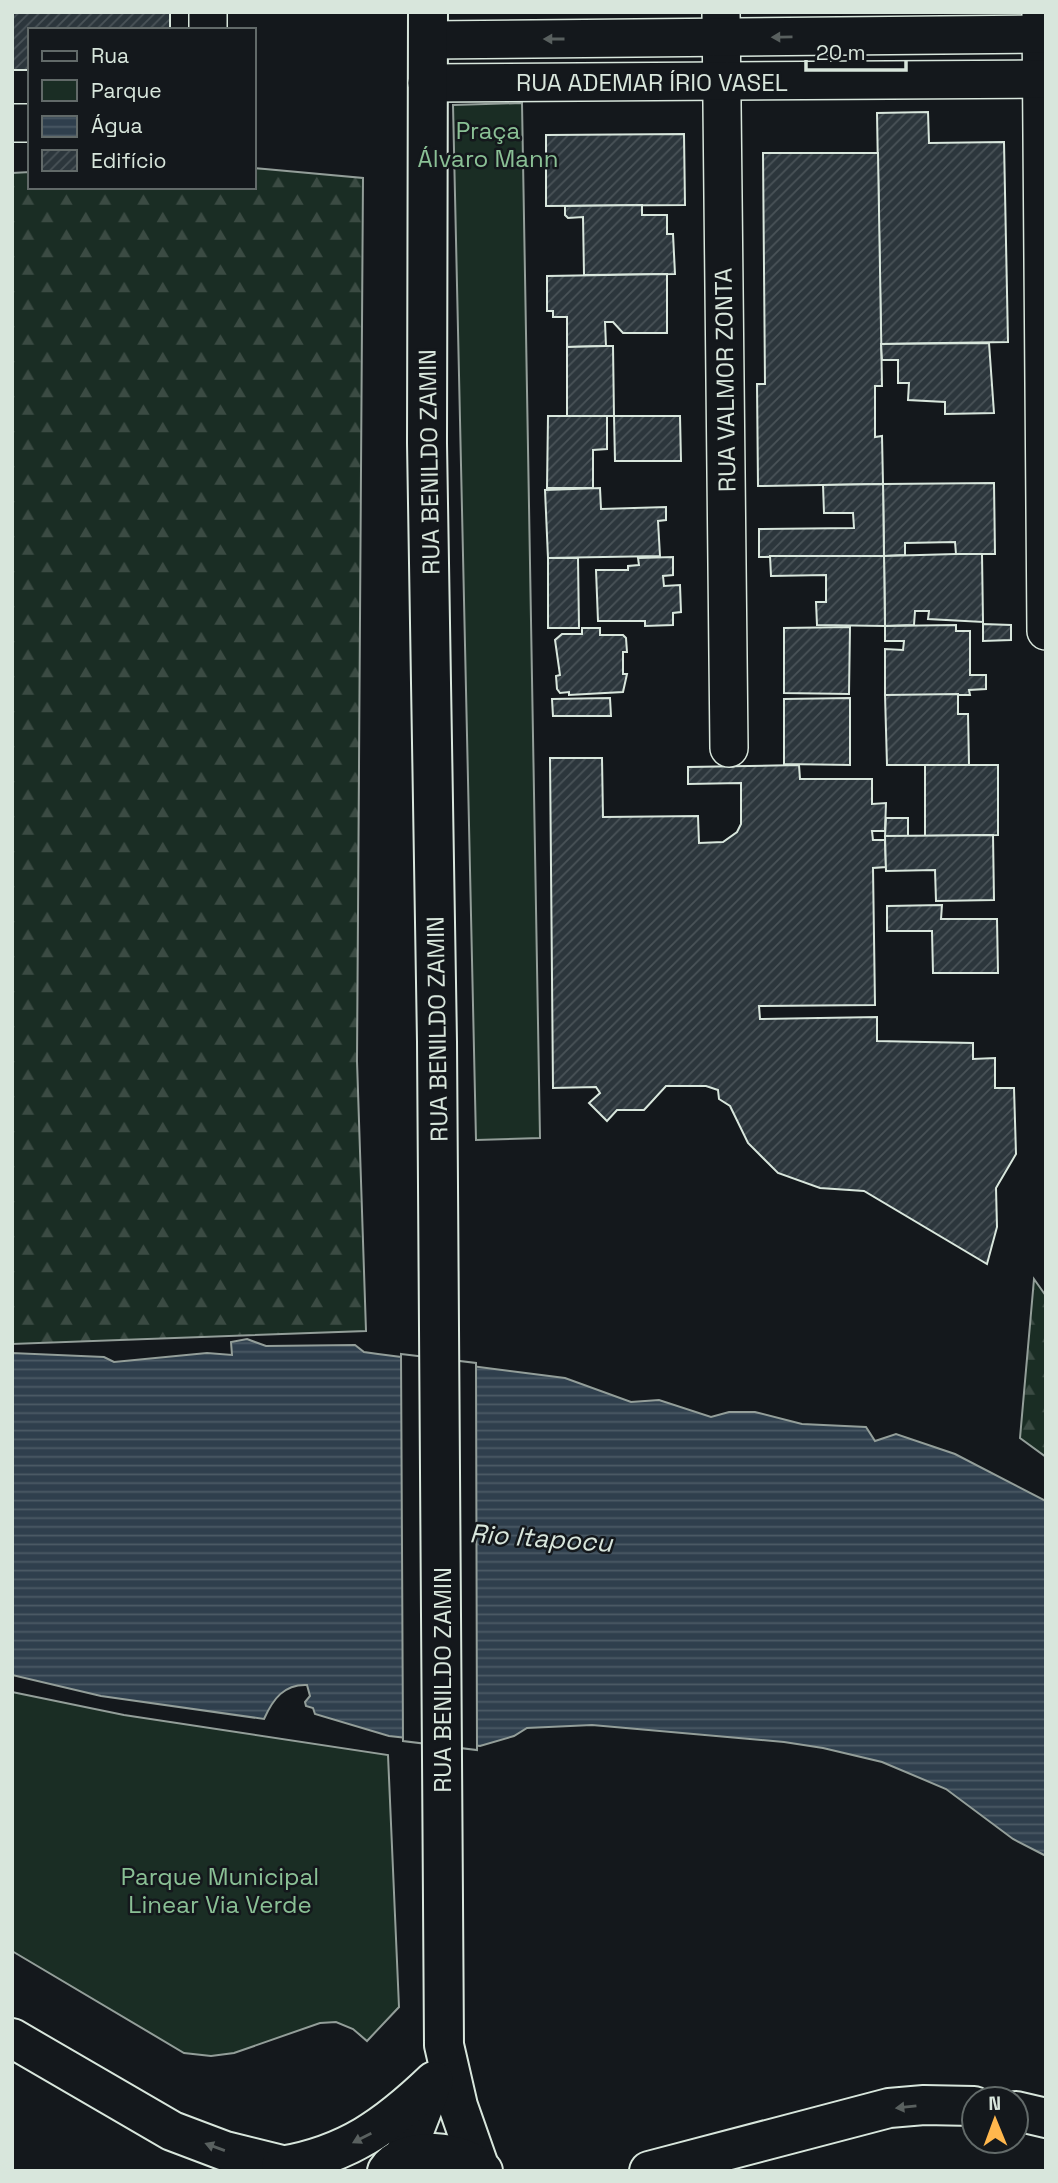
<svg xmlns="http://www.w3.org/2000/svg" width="1058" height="2183" font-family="'Space Grotesk',sans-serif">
	<defs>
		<pattern id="forest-firs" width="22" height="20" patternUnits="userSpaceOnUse" patternTransform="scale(1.75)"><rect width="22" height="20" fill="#1a2d24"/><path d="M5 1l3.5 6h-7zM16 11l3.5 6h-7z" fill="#3b4b43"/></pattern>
		<pattern id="water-rules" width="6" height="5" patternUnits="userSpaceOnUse" patternTransform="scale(1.75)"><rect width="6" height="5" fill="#2f3f4d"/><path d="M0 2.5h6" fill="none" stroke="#4c5b66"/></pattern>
		<pattern id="building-hatch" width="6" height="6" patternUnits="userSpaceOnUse" patternTransform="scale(1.75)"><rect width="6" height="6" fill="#2c363c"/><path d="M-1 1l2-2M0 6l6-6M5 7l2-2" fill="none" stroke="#4a5358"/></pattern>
	</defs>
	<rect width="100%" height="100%" fill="#14181c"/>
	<g fill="url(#forest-firs)" stroke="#939e99" stroke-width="2">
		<polygon points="254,168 363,178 357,1061 366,1331 12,1344 12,173 30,172 30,187 254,187"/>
		<polygon points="1034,1279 1046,1296 1046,1457 1020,1438"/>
	</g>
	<g fill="#1a2d24" stroke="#939e99" stroke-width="2">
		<polygon points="522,103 540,1138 476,1140 453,105"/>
		<polygon points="12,1692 124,1715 388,1755 399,2007 367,2041 353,2029 336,2022 320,2023 234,2053 211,2056 184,2053 12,1951"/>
	</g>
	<path fill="url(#water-rules)" stroke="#939e99" stroke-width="2" d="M 247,1339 L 266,1346 L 355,1345 L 364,1352 L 378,1354 L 565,1378 L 631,1402 L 659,1400 L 711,1417 L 729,1412 L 755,1412 L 802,1424 L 866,1427 L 875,1441 L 896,1434 L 955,1454 L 1046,1501 L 1046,1856 L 1013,1839 L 946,1789 L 882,1762 L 823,1748 L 784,1742 L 592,1725 L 527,1728 L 514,1736 L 480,1746 L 389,1736 L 315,1714 L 313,1708 L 306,1706 L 305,1702 L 310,1696 L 307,1685 C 284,1684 273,1699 264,1719 L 101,1696 L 12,1675 L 12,1353 L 104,1357 L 114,1362 L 207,1353 L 232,1355 L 231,1342 Z"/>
	<polygon fill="#14181c" stroke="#939e99" stroke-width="2" points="401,1354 476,1363 477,1750 403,1741"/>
	<g fill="url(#building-hatch)" stroke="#d8e6dc" stroke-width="2">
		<polygon points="12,12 170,12 170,30 30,30 30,70 12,70"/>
		<polygon points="928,112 929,143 1004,142 1008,342 881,344 877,113"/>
		<polygon points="684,134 685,205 546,206 546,135"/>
		<polygon points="763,153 878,153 882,386 875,386 875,437 882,436 883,484 758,486 757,384 765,384"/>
		<polygon points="642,205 642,215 667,215 667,234 673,234 675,274 584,275 583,217 568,218 565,215 565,206"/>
		<polygon points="667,274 667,333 623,333 613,322 605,322 606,346 567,347 567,317 553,317 553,311 547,311 547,276"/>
		<polygon points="989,343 994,413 945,414 945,402 908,400 909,383 898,383 898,360 882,360 881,344"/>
		<polygon points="606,346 613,346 614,416 567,416 567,347"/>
		<polygon points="548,416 607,416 607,449 593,450 593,488 547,488"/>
		<polygon points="614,416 680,416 681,461 615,461"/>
		<polygon points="994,483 995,554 956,554 955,542 905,543 905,555 884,556 883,484"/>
		<polygon points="883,484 884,556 759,557 759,529 854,528 853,513 824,513 823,485"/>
		<polygon points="600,488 601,509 666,507 666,520 658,521 660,556 548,558 545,490"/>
		<polygon points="956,554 982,554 983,622 928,619 929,611 915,611 914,625 885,626 884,556"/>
		<polygon points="770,556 884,556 885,626 817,625 816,602 826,602 826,575 771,576"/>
		<polygon points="673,557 673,575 663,576 664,586 680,585 681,612 673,613 673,625 645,626 645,621 598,621 596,570 628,570 628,566 639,565 638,558"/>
		<polygon points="548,558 578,558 579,628 548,628"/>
		<polygon points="983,624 1011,625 1011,640 983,641"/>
		<polygon points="956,625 956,631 970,631 970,675 986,675 986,689 969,690 970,695 885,695 885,649 903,650 904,641 885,641 885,626"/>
		<polygon points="850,627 849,694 784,693 784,628"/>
		<polygon points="582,628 600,628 600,635 623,635 626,638 627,652 623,652 623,674 627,674 623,692 569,695 569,692 560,693 557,689 556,676 560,675 555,640 562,634 582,634"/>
		<polygon points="958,694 958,714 968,714 969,765 887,765 885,695"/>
		<polygon points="610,698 611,716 553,716 552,699"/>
		<polygon points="850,698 850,765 784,764 784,699"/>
		<polygon points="550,758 602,758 603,817 698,816 699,843 723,842 737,832 741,824 741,783 688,784 688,767 799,765 800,779 872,779 872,804 886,803 885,831 872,831 873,840 885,840 886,867 873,868 875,1005 759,1006 760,1019 877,1017 877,1041 973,1043 973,1059 995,1058 995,1088 1014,1088 1016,1154 996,1188 997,1227 987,1264 864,1191 820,1188 778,1173 748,1143 730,1106 719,1099 718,1090 706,1086 666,1086 644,1110 617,1110 607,1121 589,1103 600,1093 596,1087 553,1088"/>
		<polygon points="925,765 998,765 998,835 925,836"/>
		<polygon points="886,818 908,818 908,836 885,836"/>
		<polygon points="993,835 994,900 936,901 935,870 886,871 885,836"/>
		<polygon points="942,905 941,919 997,919 998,973 933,973 932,931 887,931 887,906"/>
	</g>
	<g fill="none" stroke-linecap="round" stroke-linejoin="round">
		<defs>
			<g id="minor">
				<polyline points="721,12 729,748"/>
				<polyline points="1041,12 1046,631"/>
				<polyline points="208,30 208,12"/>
				<polyline points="428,40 1046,34"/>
				<polyline points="427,83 1046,79"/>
				<polyline points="12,123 30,123"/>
			</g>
			<g id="major">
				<polyline points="428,12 427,443 437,1042 444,2045 458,2106 479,2166"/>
				<polyline points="12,2038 172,2131 225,2151 306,2171"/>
				<polyline points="1016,2111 1046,2118"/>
				<polyline points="404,2157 430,2090"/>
				<path d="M 281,2166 C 347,2155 387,2126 434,2081"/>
				<path d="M 387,2171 C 404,2144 464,2150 483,2171"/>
				<polyline points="649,2171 889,2108 924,2105 974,2106"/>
			</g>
		</defs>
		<use href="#minor" stroke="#d8e6dc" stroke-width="40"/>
		<use href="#major" stroke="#d8e6dc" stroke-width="42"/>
		<use href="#minor" stroke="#14181c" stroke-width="37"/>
		<use href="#major" stroke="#14181c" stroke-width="38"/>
	</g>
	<defs><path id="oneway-solid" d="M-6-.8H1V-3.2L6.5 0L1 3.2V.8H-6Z" transform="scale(1.75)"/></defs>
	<g fill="#59605f">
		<use href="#oneway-solid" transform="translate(782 37) rotate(179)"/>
		<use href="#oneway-solid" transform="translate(554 39) rotate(180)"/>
		<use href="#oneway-solid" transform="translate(906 2107) rotate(174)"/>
		<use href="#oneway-solid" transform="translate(362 2138) rotate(153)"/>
		<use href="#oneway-solid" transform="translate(215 2147) rotate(-160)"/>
	</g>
	<g text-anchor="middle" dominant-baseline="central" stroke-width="5" stroke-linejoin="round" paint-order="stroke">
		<g font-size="24" fill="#d8e6dc" stroke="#14181c">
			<text x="652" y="82">RUA ADEMAR ÍRIO VASEL</text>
			<text transform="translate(725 380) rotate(-91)">RUA VALMOR ZONTA</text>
			<text transform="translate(429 462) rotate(-91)">RUA BENILDO ZAMIN</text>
			<text transform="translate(437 1029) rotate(-91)">RUA BENILDO ZAMIN</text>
			<text transform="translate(442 1680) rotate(-90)">RUA BENILDO ZAMIN</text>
		</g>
		<g font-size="24" fill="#8ac095" stroke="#14181c">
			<text x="488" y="130">Praça<tspan x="488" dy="28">Álvaro Mann</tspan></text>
			<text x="220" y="1876">Parque Municipal<tspan x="220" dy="28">Linear Via Verde</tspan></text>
		</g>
		<g font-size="26" font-style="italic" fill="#d8e6dc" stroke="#14181c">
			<text transform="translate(541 1538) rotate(4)">Rio Itapocu</text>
		</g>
	</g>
	<rect width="1058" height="2183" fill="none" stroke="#d8e6dc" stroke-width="28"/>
	<rect x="28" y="28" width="228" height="161" fill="#14181c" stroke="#626a69" stroke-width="2"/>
	<rect x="42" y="51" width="35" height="10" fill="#14181c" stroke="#626a69" stroke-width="2"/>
	<text x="91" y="63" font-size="21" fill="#d8e6dc">Rua</text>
	<rect x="42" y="80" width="35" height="21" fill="#1a2d24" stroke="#626a69" stroke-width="2"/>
	<text x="91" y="98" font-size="21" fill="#d8e6dc">Parque</text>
	<rect x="42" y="116" width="35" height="21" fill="url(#water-rules)" stroke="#626a69" stroke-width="2"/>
	<text x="91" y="133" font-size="21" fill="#d8e6dc">Água</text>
	<rect x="42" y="150" width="35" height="21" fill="url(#building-hatch)" stroke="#626a69" stroke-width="2"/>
	<text x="91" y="168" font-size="21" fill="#d8e6dc">Edifício</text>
	<g transform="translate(995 2120) rotate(359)"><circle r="33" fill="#14181c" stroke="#626a69" stroke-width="2"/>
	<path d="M0-5L12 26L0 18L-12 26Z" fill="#ffb74d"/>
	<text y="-10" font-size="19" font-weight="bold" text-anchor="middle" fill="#d8e6dc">N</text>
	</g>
	<path d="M806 60v10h100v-10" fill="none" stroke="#d8e6dc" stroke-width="3.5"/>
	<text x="816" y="60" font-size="21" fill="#d8e6dc" stroke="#14181c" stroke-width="5" paint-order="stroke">20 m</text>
</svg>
